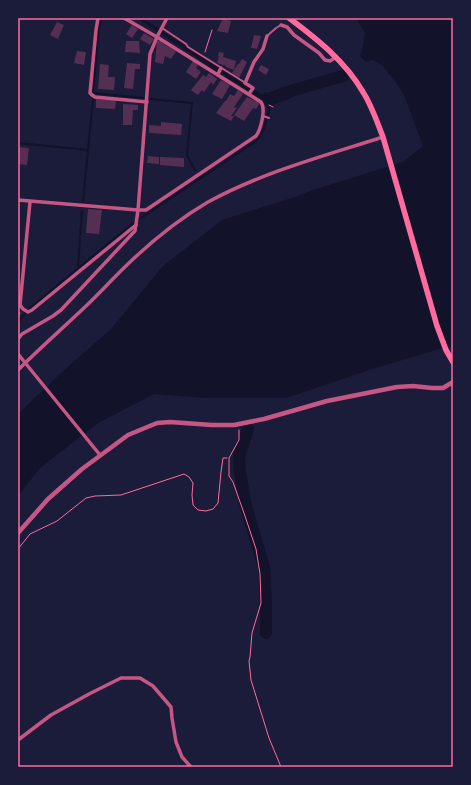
<svg xmlns="http://www.w3.org/2000/svg" width="471" height="785" font-family="'Work Sans',sans-serif">
	<rect width="100%" height="100%" fill="#1b1b3a"/>
	<g fill="#12122b">
		<path d="M 137,18 L 143,18 L 144,19 L 187,47 L 187,48 L 263,95 L 265,92 L 268,93 C 279,89 297,80 308,85 L 309,87 L 291,98 L 272,105 L 269,114 L 267,113 L 268,111 L 266,104 L 259,98 L 220,73 Z"/>
		<path d="M 356,18 L 453,18 L 453,345 L 372,369 L 286,398 L 205,398 L 154,394 L 98,423 L 40,468 L 18,496 L 18,414 L 61,373 L 112,328 L 162,267 L 222,220 L 295,197 L 313,190 L 403,162 L 423,146 L 404,95 L 397,84 L 383,66 L 376,62 L 372,60 L 366,62 L 360,56 C 363,51 364,39 365,33 Z"/>
	</g>
	<g fill="none" stroke-linecap="round" stroke-linejoin="round">
		<g stroke="#12122b" stroke-width="2">
			<polyline points="103,18 99,27 93,93 143,98"/>
			<polyline points="150,99 192,103 187,155 195,170"/>
			<polyline points="18,143 88,150"/>
			<polyline points="83,202 93,99"/>
			<polyline points="78,266 82,211"/>
			<path d="M 18,322 L 30,308 L 132,224 L 256,141 C 264,134 266,121 269,111"/>
		</g>
		<g stroke="#12122b" stroke-width="12">
			<polyline points="294,90 343,76"/>
			<polyline points="248,429 239,456 240,472 246,507 264,567 266,604 266,633"/>
		</g>
	</g>
	<g fill="#542f53">
		<polygon points="223,18 231,21 228,33 217,31"/>
		<polygon points="57,22 64,25 58,39 50,35"/>
		<polygon points="132,25 138,29 132,38 126,34"/>
		<polygon points="144,33 154,39 150,45 140,39"/>
		<polygon points="254,35 261,36 257,49 251,48"/>
		<polygon points="126,41 139,41 140,53 125,52"/>
		<polygon points="157,41 162,41 162,43 176,51 171,59 165,56 163,64 155,62"/>
		<polygon points="77,51 86,52 84,65 74,63"/>
		<polygon points="219,52 224,53 223,57 236,61 234,70 226,67 226,66 217,63 219,56 218,56"/>
		<polygon points="242,59 247,62 239,78 232,73 238,64 239,64"/>
		<polygon points="193,61 198,65 196,68 201,72 196,79 186,72"/>
		<polygon points="127,63 140,64 140,69 135,69 133,89 124,88"/>
		<polygon points="100,64 109,65 108,77 115,77 114,90 98,89"/>
		<polygon points="261,65 269,69 266,75 258,70"/>
		<polygon points="209,73 217,79 213,85 211,82 204,92 202,90 198,95 191,90 203,75 206,77"/>
		<polygon points="221,80 230,85 222,99 212,94"/>
		<polygon points="238,90 243,94 234,107 237,108 231,116 234,116 231,121 216,113 225,101 226,101 230,94 234,96"/>
		<polygon points="247,97 260,103 256,109 253,108 244,121 234,115"/>
		<polygon points="96,99 116,100 115,109 96,108"/>
		<polygon points="123,104 138,105 138,110 133,110 132,125 123,125"/>
		<polygon points="161,122 182,124 181,135 149,133 149,125 161,126"/>
		<polygon points="18,147 29,148 27,165 18,164"/>
		<polygon points="148,156 159,157 159,164 147,163"/>
		<polygon points="160,157 184,158 184,167 160,165"/>
		<polygon points="88,209 102,210 99,234 86,233"/>
	</g>
	<g fill="none" stroke-linecap="round" stroke-linejoin="round">
		<g stroke="#ff6b9d" stroke-width="1">
			<polyline points="205,52 212,30"/>
			<polyline points="269,105 273,107"/>
			<polyline points="18,316 20,313"/>
			<polyline points="239,430 239,440 229,458 229,476 233,482 245,516 256,549 260,574 261,603 252,633 250,657 249,661 251,680 269,738 281,767"/>
			<polyline points="18,549 30,534 57,521 86,498 95,496 121,495 184,474 189,477 193,483 192,495 193,505 198,510 206,511 213,509 218,503 221,472 223,458 227,458"/>
		</g>
		<g stroke="#c65784" stroke-width="2">
			<polyline points="162,28 186,44 188,47 244,82"/>
			<polyline points="267,36 276,28 281,25"/>
			<polyline points="263,116 269,118"/>
		</g>
		<g stroke="#c65784" stroke-width="3.5">
			<polyline points="98,18 96,30 90,93 92,95 95,97 147,102"/>
			<polyline points="281,25 287,27 294,35 319,53 325,60 330,61 336,57"/>
			<polyline points="218,74 221,68"/>
			<polyline points="249,94 253,88 245,83 246,81 254,62 263,49 267,36"/>
			<path d="M 18,200 L 138,210 L 146,210 L 256,136 C 261,129 266,109 261,102 L 157,37 L 124,18"/>
			<polyline points="30,202 20,305 23,309 28,312 32,310 136,225"/>
			<polyline points="18,339 22,334 53,316 61,310 132,234 135,231 138,210 150,54 157,37 167,18"/>
			<polyline points="18,354 100,455"/>
			<path d="M 18,370 C 40,348 64,327 86,306 C 101,292 114,277 129,263 C 153,240 179,219 208,202 C 263,172 324,156 383,137"/>
			<polyline points="18,740 51,715 89,694 121,678 140,678 153,686 171,707 172,718 176,742 182,757 191,767"/>
		</g>
		<polyline stroke="#c65784" stroke-width="4.5" points="18,533 48,499 82,469 128,435 157,423 170,422 212,425 234,425 264,419 327,401 397,387 413,386 432,388 443,388 453,382"/>
		<path stroke="#ff6b9d" stroke-width="5.5" d="M 289,18 C 317,39 345,61 363,92 C 372,106 377,122 383,137 L 437,326 L 446,350 L 453,362"/>
	</g>
	<rect width="471" height="785" fill="none" stroke="#1b1b3a" stroke-width="38"/>
	<rect x="19" y="19" width="433" height="747" fill="none" stroke="#ff6b9d" stroke-width="1.5"/>
</svg>
